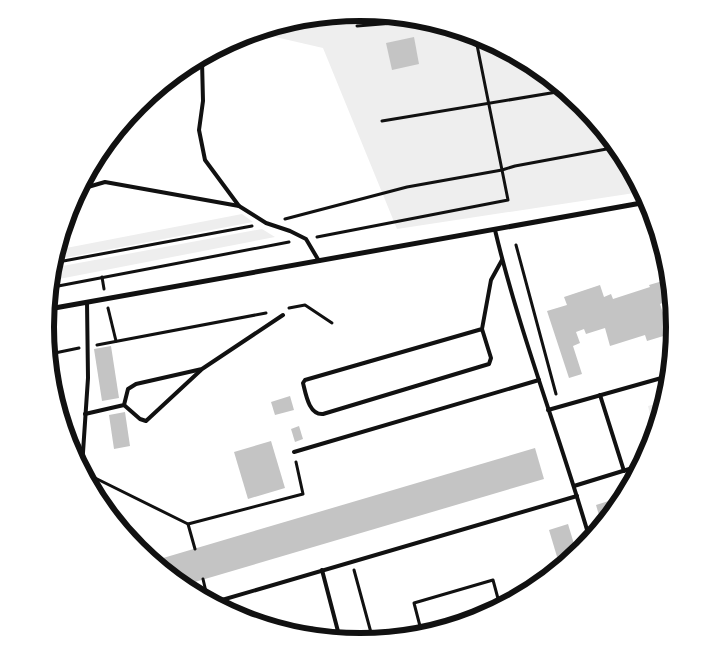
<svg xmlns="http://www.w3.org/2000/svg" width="720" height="655" font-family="Merriweather,serif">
	<rect width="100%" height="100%" fill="#fff"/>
	<g fill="#eee">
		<polygon points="360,13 481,37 583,105 641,192 397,229 323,48 258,33"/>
		<polygon points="242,214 253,222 59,259 61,249"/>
		<polygon points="262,229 275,237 54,280 57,267"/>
		<polygon points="660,403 654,431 648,406"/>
	</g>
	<g fill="#c4c4c4">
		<polygon points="414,37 419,64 392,70 386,43"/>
		<polygon points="666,280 670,300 660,304 670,334 647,341 645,335 610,346 605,328 586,334 584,329 576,332 580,343 573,346 582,374 569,378 547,311 567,305 564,297 600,285 604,297 611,294 613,299 650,287 649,285"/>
		<polygon points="111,346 119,398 102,401 94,349"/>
		<polygon points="290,396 294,410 275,415 271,402"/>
		<polygon points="125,412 130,446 114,449 109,415"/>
		<polygon points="299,426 303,439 295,442 291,429"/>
		<polygon points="271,441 285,488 248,499 234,452"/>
		<polygon points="535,448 544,479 188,584 153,561"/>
		<polygon points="618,498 601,522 596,505"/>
		<polygon points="568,524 577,554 558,560 549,530"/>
		<polygon points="313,626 315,634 297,630"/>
	</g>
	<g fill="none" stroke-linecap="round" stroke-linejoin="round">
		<g stroke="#111" stroke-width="3">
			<polyline points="357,26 406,22"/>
			<polyline points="478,46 483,38"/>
			<polyline points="382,121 563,91"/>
			<polyline points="285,219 407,187 502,170 515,166 612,148"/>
			<polyline points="317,237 508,200 475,35"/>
			<polyline points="516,245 556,394"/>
			<polyline points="58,262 252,226"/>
			<polyline points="102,277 104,289"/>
			<polyline points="53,287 289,242"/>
			<polyline points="108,308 116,341"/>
			<polyline points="289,308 305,305 332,323"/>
			<polyline points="97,345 266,313"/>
			<polyline points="50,354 79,348"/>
			<polyline points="87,474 188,524 195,549"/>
			<polyline points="188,524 303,494 296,462"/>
			<polyline points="354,570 373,640"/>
			<polyline points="203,579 207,596"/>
			<polyline points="421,630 414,603 493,580 500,606"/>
		</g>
		<g stroke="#111" stroke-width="4">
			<polyline points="202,61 203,101 199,130 205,160 239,206 266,223 290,231 306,239 319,261"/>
			<polyline points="81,189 105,182 239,206"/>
			<path d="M 495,230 C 520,335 560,436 590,540"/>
			<path d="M 482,329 L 305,380 L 303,383 C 306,395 309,415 323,414 L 489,364 L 491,358 L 482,329 L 491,280 L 502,260"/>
			<polyline points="600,395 624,471"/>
			<polyline points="124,405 140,419 146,421 201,370"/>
			<polyline points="548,410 665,377"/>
			<polyline points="85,414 124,405 128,389 136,384 202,369 283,315"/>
			<polyline points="294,452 539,380"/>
			<polyline points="82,467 88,378 87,302"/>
			<polyline points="574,486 639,466"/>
			<polyline points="322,570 340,639"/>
			<polyline points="215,602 577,496"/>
		</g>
		<polyline stroke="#111" stroke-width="5" points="49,309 647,202"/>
	</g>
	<path d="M0 0H720V655H0ZM54 327a306 306 0 1 1 612 0a306 306 0 1 1-612 0Z" fill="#fff" fill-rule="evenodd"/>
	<path fill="none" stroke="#111" stroke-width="6" d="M54 327a306 306 0 1 1 612 0a306 306 0 1 1-612 0Z"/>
</svg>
